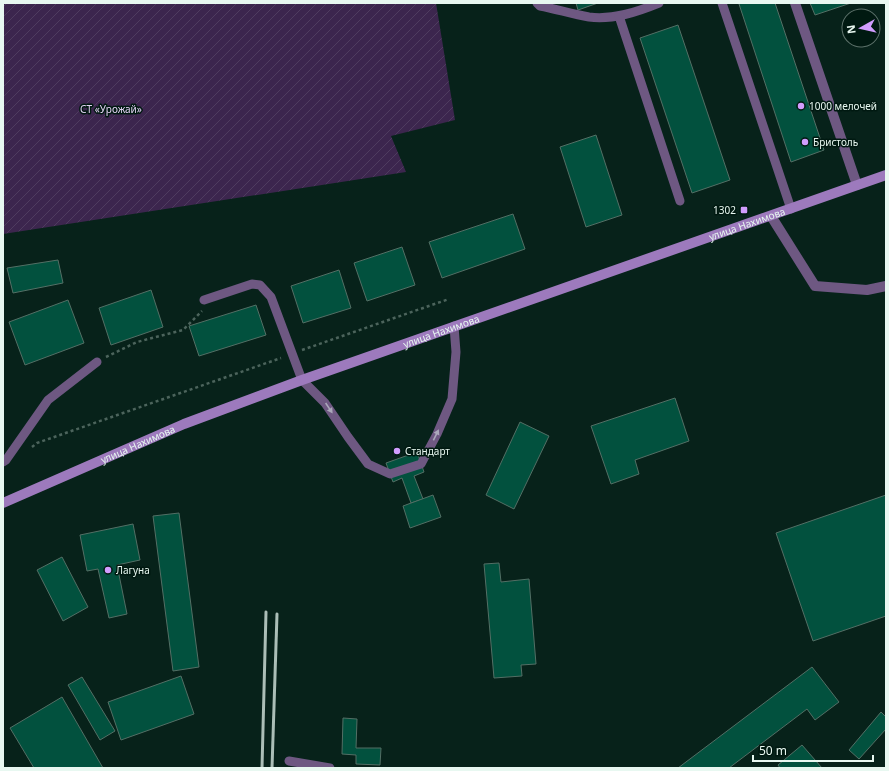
<svg xmlns="http://www.w3.org/2000/svg" width="889" height="771" font-family="'Noto Sans',sans-serif">
	<defs>
		<pattern id="garden-furrows" width="10" height="10" patternUnits="userSpaceOnUse"><rect width="10" height="10" fill="#3c264e"/><path d="M-1 1l2-2M0 10L10 0M9 11l2-2" fill="none" stroke="#4f3c5f"/></pattern>
	</defs>
	<rect width="100%" height="100%" fill="#07221a"/>
	<polygon fill="url(#garden-furrows)" points="3,3 436,3 455,120 391,136 406,172 3,234"/>
	<g fill="#02513e" stroke="#536f65">
		<polygon points="576,3 598,3 578,10"/>
		<polygon points="741,3 775,3 824,150 791,162 739,4"/>
		<polygon points="810,3 851,3 815,15"/>
		<polygon points="678,25 730,180 692,193 640,38"/>
		<polygon points="596,135 622,215 586,227 560,147"/>
		<polygon points="513,214 525,249 442,278 429,242"/>
		<polygon points="402,247 415,285 367,301 354,263"/>
		<polygon points="58,260 63,283 13,293 7,268"/>
		<polygon points="339,270 351,308 303,323 291,286"/>
		<polygon points="151,290 163,327 111,345 99,308"/>
		<polygon points="68,300 84,343 25,365 9,322"/>
		<polygon points="256,305 266,335 199,356 189,326"/>
		<polygon points="675,398 689,441 635,460 639,474 611,484 591,426"/>
		<polygon points="520,422 549,436 514,509 486,495"/>
		<polygon points="417,452 424,472 414,476 423,499 411,503 402,478 393,482 386,463"/>
		<polygon points="433,495 441,517 410,528 403,506"/>
		<polygon points="886,495 886,616 813,641 776,533"/>
		<polygon points="179,513 199,667 173,671 153,516"/>
		<polygon points="133,524 140,560 117,565 127,614 109,618 98,569 87,571 80,535"/>
		<polygon points="62,557 88,607 63,621 37,570"/>
		<polygon points="499,563 501,582 529,579 536,664 521,665 522,676 494,678 484,564"/>
		<polygon points="812,667 839,702 815,720 807,709 729,768 678,768"/>
		<polygon points="181,676 194,714 121,740 108,702"/>
		<polygon points="82,677 115,731 100,740 68,685"/>
		<polygon points="62,697 103,768 34,768 10,728"/>
		<polygon points="881,712 886,717 886,729 859,759 849,750"/>
		<polygon points="343,718 357,719 356,748 381,748 380,765 356,764 356,755 342,754"/>
		<polygon points="802,745 822,768 780,768 778,765"/>
	</g>
	<g fill="none" stroke-linecap="round" stroke-linejoin="round">
		<g stroke="#4c645c" stroke-width="2.5" stroke-dasharray="3 3" stroke-linecap="butt">
			<polyline points="302,350 449,299"/>
			<polyline points="106,357 137,342 183,330 202,311"/>
			<polyline points="32,447 37,443 281,358"/>
		</g>
		<g stroke="#6e5882" stroke-width="9">
			<path d="M 537,3 L 540,6 C 556,9 572,14 589,17 C 613,20 637,12 659,3"/>
			<polyline points="722,3 791,209"/>
			<polyline points="619,16 680,201"/>
			<polyline points="204,300 252,284 260,285 271,297 302,380 325,403 348,437 368,464 390,474 421,464 437,434 452,399 456,352 454,326"/>
			<polyline points="3,462 6,460 48,400 97,362"/>
			<polyline points="289,761 330,768"/>
		</g>
		<g stroke="#6e5882" stroke-width="10">
			<polyline points="795,3 857,185"/>
			<polyline points="771,216 815,286 867,290 886,286"/>
		</g>
		<path stroke="#9d7abd" stroke-width="10" id="s1" d="M 3,503 L 184,424 L 302,380 L 886,175"/>
		<g stroke="#abbeb7" stroke-width="3">
			<polyline points="262,768 266,612"/>
			<polyline points="272,768 277,614"/>
		</g>
	</g>
	<defs><path id="oneway-solid" d="M-6-.8H1V-3.2L6.5 0L1 3.2V.8H-6Z"/></defs>
	<g fill="#aba8ba">
		<use href="#oneway-solid" transform="translate(329 408) rotate(56)"/>
		<use href="#oneway-solid" transform="translate(436 435) rotate(-64)"/>
	</g>
	<g fill="#d19dfe" stroke="#001911" stroke-width="1.5">
		<circle cx="801" cy="106" r="4"/>
		<circle cx="805" cy="142" r="4"/>
		<rect x="740" y="206" width="8" height="8" rx="2"/>
		<circle cx="397" cy="451" r="4"/>
		<circle cx="108" cy="570" r="4"/>
	</g>
	<g text-anchor="middle" dominant-baseline="central" stroke-width="3" stroke-linejoin="round" paint-order="stroke">
		<g font-size="10" fill="#e8f8f1" stroke="#001911" text-anchor="start">
			<text x="809" y="106">1000 мелочей</text>
			<text x="813" y="142">Бристоль</text>
			<text x="736" y="210" text-anchor="end">1302</text>
			<text x="405" y="451">Стандарт</text>
			<text x="116" y="570">Лагуна</text>
		</g>
		<g font-size="10" fill="#e3d2f4" stroke="#001911">
			<text x="111" y="109">СТ «Урожай»</text>
		</g>
		<g font-size="10" fill="#e8f8f1" stroke="#001911">
			<text stroke="none"><textPath href="#s1" startOffset="795">улица Нахимова</textPath></text>
			<text stroke="none"><textPath href="#s1" startOffset="471">улица Нахимова</textPath></text>
			<text stroke="none"><textPath href="#s1" startOffset="147">улица Нахимова</textPath></text>
		</g>
	</g>
	<rect width="889" height="771" fill="none" stroke="#e8f8f1" stroke-width="8"/>
	<g transform="translate(861 28) rotate(262)"><circle r="19" fill="#001911" stroke="#5d726b"/>
	<path d="M0-3L7 15L0 10L-7 15Z" fill="#d19dfe"/>
	<text y="-6" font-size="11" font-weight="bold" text-anchor="middle" fill="#e8f8f1">N</text>
	</g>
	<path d="M753 755v6h120v-6" fill="none" stroke="#e8f8f1" stroke-width="2"/>
	<text x="759" y="755" font-size="12" fill="#e8f8f1" stroke="#001911" stroke-width="3" paint-order="stroke">50 m</text>
</svg>
